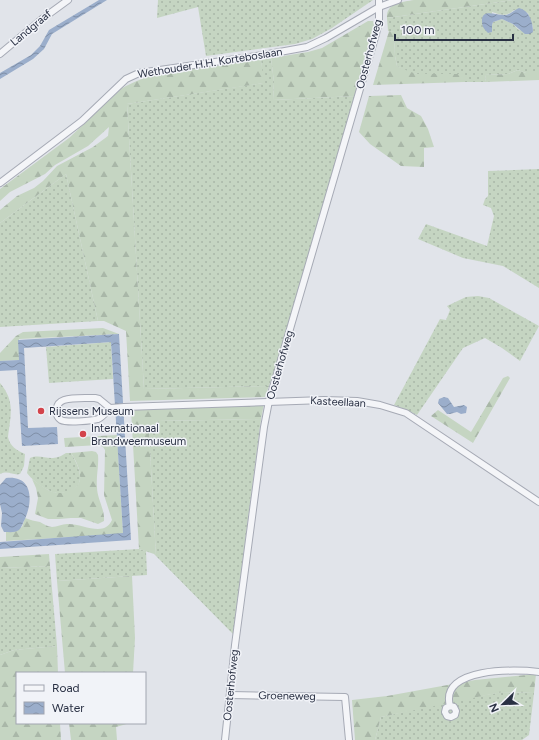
<svg xmlns="http://www.w3.org/2000/svg" width="539" height="740" font-family="Figtree,sans-serif">
	<defs>
		<pattern id="grass-dots" width="8" height="8" patternUnits="userSpaceOnUse"><rect width="8" height="8" fill="#c5d5c2"/><path d="M2 2h.1M6 6h.1" fill="none" stroke="#a9b7a8" stroke-width="1.8" stroke-linecap="round"/></pattern>
		<pattern id="forest-firs" width="22" height="20" patternUnits="userSpaceOnUse"><rect width="22" height="20" fill="#c5d5c2"/><path d="M5 1l3.5 6h-7zM16 11l3.5 6h-7z" fill="#a9b7a8"/></pattern>
		<pattern id="water-waves" width="16" height="10" patternUnits="userSpaceOnUse"><rect width="16" height="10" fill="#9baecb"/><path d="M0 5q4-4 8 0t8 0" fill="none" stroke="#7e8ea6"/></pattern>
	</defs>
	<rect width="100%" height="100%" fill="#e1e4ea"/>
	<g fill="url(#grass-dots)" fill-rule="evenodd">
		<polygon points="158,0 373,0 332,28 312,39 295,44 206,56 198,7 157,18"/>
		<path d="M 513,0 L 539,0 L 539,73 L 526,73 L 518,70 L 508,74 L 485,75 L 486,82 L 464,82 L 464,74 L 417,74 L 408,72 L 397,66 L 395,56 L 394,32 L 388,31 L 387,18 ZM 514,10 L 528,13 L 533,27 L 533,32 L 519,30 L 513,24 L 502,19 L 493,22 L 492,25 L 492,12 C 501,15 506,17 514,10 Z"/>
		<polygon points="271,58 274,82 273,100 355,96 304,282 269,386 144,389 127,104 263,83 261,60"/>
		<polygon points="539,169 539,288 503,266 463,258 418,239 426,224 487,246 494,216 491,208 483,205 485,199 488,196 488,171"/>
		<polygon points="66,174 98,321 0,327 0,223"/>
		<polygon points="478,296 489,298 539,326 520,361 502,348 485,338 463,348 417,415 407,410 394,405 440,319 446,320 450,310 447,306 466,297"/>
		<polygon points="111,342 113,379 49,383 46,347"/>
		<path d="M 0,383 C 15,401 11,414 8,437 C 10,446 16,450 25,454 L 24,466 L 20,474 C 13,476 9,470 0,474 Z"/>
		<path d="M 261,419 L 233,634 L 156,556 L 149,433 C 150,426 153,424 159,421 Z"/>
		<path d="M 66,453 L 71,453 C 79,466 88,486 68,492 C 63,493 57,494 52,492 C 43,488 33,481 27,473 L 30,458 C 43,453 50,464 66,453 Z"/>
		<polygon points="139,549 146,551 147,575 57,581 55,554"/>
		<polygon points="50,566 57,646 14,650 0,655 0,568"/>
		<polygon points="502,692 534,693 529,735 522,740 375,740 381,717 447,702"/>
	</g>
	<g fill="url(#forest-firs)">
		<path d="M 414,0 L 513,0 L 387,18 C 386,3 402,2 414,0 Z"/>
		<polygon points="368,21 373,21 375,30 355,96 273,100 274,82 271,58 308,52 322,48"/>
		<polygon points="389,31 394,32 395,56 397,66 408,71 417,74 464,74 464,82 373,85"/>
		<path d="M 261,60 L 264,83 L 127,104 L 144,389 L 269,386 L 265,397 L 130,401 L 126,331 L 104,321 L 98,321 L 66,174 L 0,223 L 0,210 L 17,196 L 34,188 L 43,181 L 57,166 L 93,147 L 108,136 L 109,127 L 88,146 L 55,165 L 45,174 L 10,192 L 0,201 L 0,189 L 69,138 L 121,89 C 145,74 175,71 202,68 C 222,65 241,62 261,60 Z"/>
		<polygon points="518,70 526,73 539,73 539,80 486,82 485,75 508,74"/>
		<polygon points="401,95 407,108 421,116 428,129 434,147 424,148 424,167 401,166 370,144 359,132 369,96"/>
		<polygon points="103,328 119,334 19,339 19,360 0,361 0,353 16,336 23,332"/>
		<polygon points="508,376 510,378 473,443 431,416 438,410 471,432 503,378"/>
		<path d="M 264,404 L 261,419 L 159,421 C 153,424 150,426 149,433 L 156,556 L 154,554 L 139,549 L 131,410 Z"/>
		<path d="M 117,435 L 123,534 L 6,541 L 6,532 L 22,527 L 25,518 C 30,520 35,521 40,522 C 44,524 48,527 52,527 C 57,527 62,524 67,524 C 82,523 104,538 112,520 L 104,495 L 105,450 L 103,447 L 99,445 L 65,447 L 64,438 Z"/>
		<path d="M 92,451 L 96,452 L 98,455 C 99,466 96,476 97,487 C 97,499 105,509 104,521 L 98,524 L 81,518 L 71,518 L 59,519 L 48,519 L 35,514 L 38,498 L 36,488 L 32,479 C 38,483 46,490 53,492 C 58,494 63,493 68,491 C 88,486 79,465 71,453 Z"/>
		<polygon points="49,554 50,566 0,568 0,557"/>
		<polygon points="132,576 135,638 133,673 65,673 57,581"/>
		<polygon points="57,646 58,673 17,673 17,723 60,723 61,740 0,740 0,655 14,650"/>
		<polygon points="536,674 534,693 503,692 487,695 381,717 375,740 355,740 352,700 387,696 475,680"/>
		<polygon points="69,723 130,723 116,727 117,740 71,740"/>
	</g>
	<g fill="url(#water-waves)">
		<polygon points="99,0 107,0 52,34 44,49 33,59 0,79 0,73 31,55 40,46 49,30"/>
		<path d="M 519,8 C 529,10 533,22 533,32 L 530,34 L 525,34 L 513,24 L 502,19 L 493,22 L 492,25 L 492,32 L 488,33 C 485,30 482,27 482,22 C 481,7 497,16 505,15 C 510,15 514,10 519,8 Z"/>
		<polygon points="119,334 131,540 0,549 0,542 123,533 111,342 24,348 28,428 57,427 58,444 22,446 17,370 0,371 0,361 19,360 18,340"/>
		<polygon points="444,397 448,398 454,407 464,405 467,407 466,413 461,414 457,412 450,414 447,414 438,403 439,399"/>
		<path d="M 6,478 C 33,475 33,501 25,519 C 23,522 22,527 19,530 C 15,533 9,532 4,532 L 1,526 L 2,513 L 0,504 L 0,485 Z"/>
	</g>
	<g fill="none" stroke-linecap="round" stroke-linejoin="round">
		<defs>
			<g id="street">
				<polyline points="0,54 42,19 68,0"/>
				<polyline points="0,183 82,121 126,79 139,73 263,55 307,47 326,38 379,7 398,0"/>
				<path d="M 110,408 L 99,399 L 95,398 C 85,398 73,397 64,400 C 55,403 54,415 61,420 C 66,423 92,421 98,419 C 102,418 107,411 110,408 L 124,407 L 324,400 L 357,401 L 380,405 L 406,413 L 539,502"/>
				<polyline points="230,695 345,697 349,740"/>
				<path d="M 450,706 L 446,708 L 445,712 L 447,716 L 451,717 L 455,715 L 456,711 L 454,707 L 450,706 C 439,667 516,669 539,672"/>
				<polyline points="225,740 235,645 264,427 269,401 376,34 379,21 379,0"/>
			</g>
		</defs>
		<use href="#street" stroke="#a6aab5" stroke-width="8"/>
		<use href="#street" stroke="#f4f5f8" stroke-width="6"/>
	</g>
	<g fill="#d3434b" stroke="#f1f3f8" stroke-width="1.5">
		<circle cx="41" cy="411" r="4"/>
		<circle cx="83" cy="434" r="4"/>
	</g>
	<g text-anchor="middle" dominant-baseline="central" stroke-width="3" stroke-linejoin="round" paint-order="stroke">
		<g font-size="11" fill="#293043" stroke="#f1f3f8">
			<text transform="translate(31 28) rotate(-40)">Landgraaf</text>
			<text transform="translate(369 54) rotate(-75)">Oosterhofweg</text>
			<text transform="translate(210 63) rotate(-9)">Wethouder H.H. Korteboslaan</text>
			<text transform="translate(280 365) rotate(-74)">Oosterhofweg</text>
			<text transform="translate(338 402) rotate(3)">Kasteellaan</text>
			<text transform="translate(231 685) rotate(-84)">Oosterhofweg</text>
			<text transform="translate(287 696) rotate(1)">Groeneweg</text>
		</g>
		<g font-size="11" fill="#293043" stroke="#f1f3f8" text-anchor="start">
			<text x="49" y="411">Rijssens Museum</text>
			<text x="91" y="428">Internationaal<tspan x="91" dy="13">Brandweermuseum</tspan></text>
		</g>
	</g>
	<rect x="16" y="672" width="130" height="52" fill="#f1f3f8" stroke="#a1a5b0"/>
	<rect x="24" y="685" width="20" height="6" fill="#f4f5f8" stroke="#a1a5b0"/>
	<text x="52" y="692" font-size="12" fill="#293043">Road</text>
	<rect x="24" y="702" width="20" height="12" fill="url(#water-waves)" stroke="#a1a5b0"/>
	<text x="52" y="712" font-size="12" fill="#293043">Water</text>
	<g transform="translate(503 704) rotate(247)" stroke="#f1f3f8" stroke-width="3" paint-order="stroke">
	<path d="M0-3L7 15L0 10L-7 15Z" fill="#293043"/>
	<text y="-6" font-size="11" font-weight="bold" text-anchor="middle" fill="#293043">N</text>
	</g>
	<path d="M395 34v6h118v-6" fill="none" stroke="#293043" stroke-width="2"/>
	<text x="401" y="34" font-size="12" fill="#293043" stroke="#f1f3f8" stroke-width="3" paint-order="stroke">100 m</text>
</svg>
